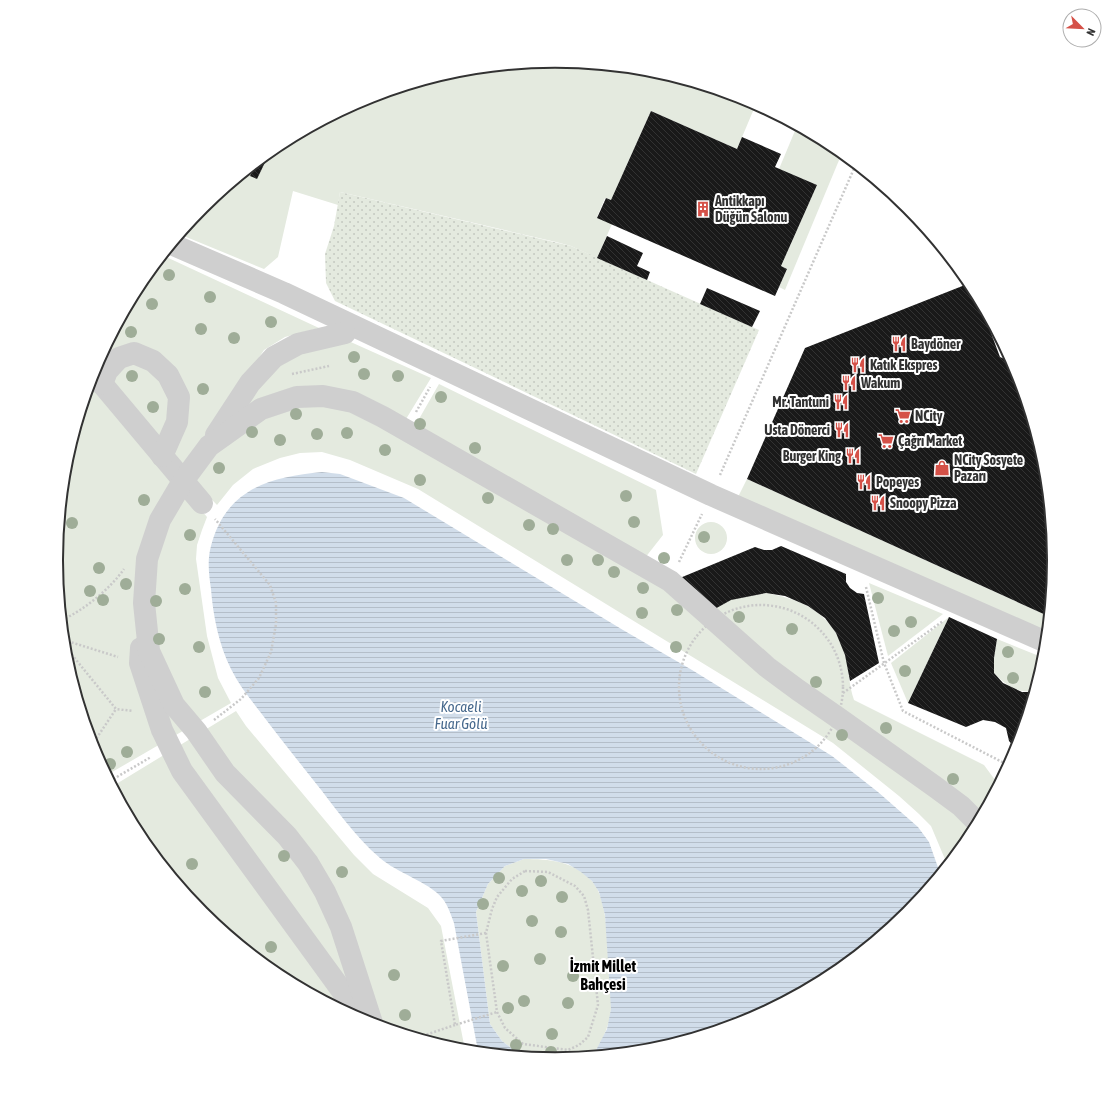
<svg xmlns="http://www.w3.org/2000/svg" width="1110" height="1119" font-family="'Asap Condensed',sans-serif">
	<defs>
		<pattern id="park-dots" width="8" height="8" patternUnits="userSpaceOnUse"><rect width="8" height="8" fill="#e4eadf"/><path d="M2 2h.1M6 6h.1" fill="none" stroke="#c4c9c0" stroke-width="1.8" stroke-linecap="round"/></pattern>
		<pattern id="water-rules" width="6" height="5" patternUnits="userSpaceOnUse"><rect width="6" height="5" fill="#d1ddea"/><path d="M0 2.5h6" fill="none" stroke="#b4bec9"/></pattern>
		<pattern id="building-back-hatch" width="6" height="6" patternUnits="userSpaceOnUse"><rect width="6" height="6" fill="#191919"/><path d="M-1 5l2 2M0 0l6 6M5-1l2 2" fill="none" stroke="#323232"/></pattern>
	</defs>
	<rect width="100%" height="100%" fill="#fff"/>
	<g fill="#e4eadf">
		<polygon points="555,61 653,70 746,99 756,104 737,149 651,111 611,200 605,198 597,217 612,224 597,258 571,246 556,242 340,192 338,205 293,191 278,257 264,269 179,234 202,206 278,144 364,98 458,70"/>
		<polygon points="797,126 832,145 842,153 785,290 779,287 787,269 781,266 817,185 779,169"/>
		<polygon points="162,255 319,328 285,337 264,350 182,472 95,367 140,282"/>
		<polygon points="344,339 431,378 403,424 320,390 224,430 276,361"/>
		<polygon points="91,380 207,517 202,530 197,545 196,559 207,636 218,678 231,703 107,775 94,750 66,657 56,559 66,462"/>
		<polygon points="439,384 656,490 663,535 641,563 411,433"/>
		<polygon points="299,404 352,409 639,569 975,827 970,837 947,864 931,826 919,814 899,796 833,743 418,489 350,460 322,452 300,453 280,458 253,469 233,485 217,505 192,479 207,457 259,416"/>
		<polygon points="747,479 1048,616 1046,637 736,501"/>
		<circle cx="711" cy="538" r="16"/>
		<polygon points="869,583 943,614 888,656"/>
		<path d="M 766,593 C 806,600 835,615 846,658 C 849,672 849,686 854,700 L 984,765 L 998,784 L 980,818 L 845,716 L 713,610 L 730,600 Z"/>
		<polygon points="949,617 908,703 891,663"/>
		<path d="M 997,639 L 1044,658 L 1034,692 C 1016,692 1006,686 994,673 L 994,658 Z"/>
		<polygon points="236,711 246,726 354,855 373,874 428,908 441,926 465,1050 457,1049 364,1020 278,974 202,912 140,837 113,786"/>
		<path d="M 524,859 C 549,859 574,861 592,881 C 609,901 607,946 609,972 C 609,984 612,997 611,1009 C 610,1023 602,1046 591,1055 L 555,1058 L 519,1054 L 502,1041 L 490,1024 L 476,912 L 488,884 L 505,866 Z"/>
	</g>
	<polygon fill="url(#park-dots)" points="340,192 571,246 759,330 696,474 335,301 326,283 325,254 334,226"/>
	<path fill="url(#water-rules)" d="M 322,472 L 340,474 L 404,498 L 623,630 L 692,670 L 832,756 L 878,792 L 918,827 L 929,842 L 940,873 L 908,913 L 832,975 L 746,1021 L 652,1049 L 591,1055 L 595,1052 L 607,1029 L 611,1009 L 605,915 L 599,892 L 592,881 L 581,872 L 568,864 L 546,859 L 524,859 L 505,866 L 488,884 L 476,912 L 490,1024 L 502,1041 L 519,1054 L 522,1055 L 478,1051 L 454,923 C 451,915 448,905 442,898 C 429,882 397,873 380,858 C 354,836 335,807 314,781 C 296,758 278,736 261,713 C 250,699 239,685 231,669 C 219,645 213,616 211,589 C 209,575 207,560 211,546 C 226,489 269,477 322,472 Z"/>
	<g fill="url(#building-back-hatch)">
		<polygon points="651,111 737,149 742,137 781,154 775,167 817,185 781,266 787,269 775,296 597,218 606,198 611,200"/>
		<polygon points="271,150 257,179 250,176 258,161"/>
		<polygon points="607,236 643,253 637,266 650,272 647,280 597,258"/>
		<polygon points="970,283 976,293 1000,357 1013,363 1016,369 1044,462 1054,560 1048,616 747,479 805,348"/>
		<polygon points="707,288 760,311 752,327 700,304"/>
		<polygon points="781,546 846,574 846,582 850,588 857,593 864,594 879,663 850,681 845,655 836,633 825,618 808,606 785,596 766,593 731,600 713,610 675,580 755,547 764,550 772,550"/>
		<polygon points="949,617 997,639 994,658 994,673 1003,683 1022,692 1034,692 1016,749 1009,741 1006,728 995,722 983,720 966,727 908,703"/>
	</g>
	<g fill="none" stroke-linecap="round" stroke-linejoin="round">
		<g stroke="#c9c9c9" stroke-width="2.5" stroke-dasharray="2 2" stroke-linecap="butt">
			<polyline points="990,330 995,329"/>
			<polyline points="1004,346 1007,355 1009,355"/>
			<polyline points="292,374 329,366"/>
			<polyline points="416,412 430,387"/>
			<polyline points="720,475 856,164"/>
			<polyline points="679,562 702,514"/>
			<polyline points="866,587 884,663 903,711 1008,765"/>
			<circle cx="761" cy="687" r="82"/>
			<path d="M 62,620 C 84,610 110,589 124,569"/>
			<polyline points="64,640 118,657"/>
			<polyline points="64,645 116,709 133,711"/>
			<polyline points="843,693 943,621"/>
			<polyline points="214,720 241,699 259,678 271,652 276,624 276,603 270,585 215,519"/>
			<polyline points="92,745 116,709"/>
			<polyline points="110,781 151,757"/>
			<polygon points="525,871 548,872 575,886 584,896 588,910 598,1005 588,1037 579,1045 568,1050 523,1044 505,1028 497,1012 486,933 492,909 497,897 512,879"/>
			<polyline points="486,933 441,941 455,1025 497,1012"/>
			<polyline points="419,1037 455,1025"/>
		</g>
		<g stroke="#cfcfcf" stroke-width="22">
			<polyline points="171,244 284,293 711,495 1046,642"/>
			<polyline points="93,373 202,503"/>
			<polyline points="102,384 107,371 119,358 134,353 153,361 168,375 179,397 177,422 162,456"/>
			<polyline points="216,435 250,383 274,357 298,344 345,333"/>
			<polyline points="141,648 140,663 162,730 182,771 364,1021"/>
			<polyline points="372,1023 341,927 325,892 308,863 287,836 225,773 196,731 174,705 149,651 144,603 147,559 160,520 183,481 209,446 261,409 297,397 323,396 353,402 383,417 670,581 767,667 798,690 837,717 934,786 961,806 977,822"/>
		</g>
	</g>
	<g fill="#9fad98">
		<circle cx="169" cy="275" r="6"/>
		<circle cx="210" cy="297" r="6"/>
		<circle cx="152" cy="304" r="6"/>
		<circle cx="271" cy="322" r="6"/>
		<circle cx="201" cy="329" r="6"/>
		<circle cx="131" cy="332" r="6"/>
		<circle cx="234" cy="338" r="6"/>
		<circle cx="354" cy="357" r="6"/>
		<circle cx="364" cy="374" r="6"/>
		<circle cx="132" cy="376" r="6"/>
		<circle cx="398" cy="376" r="6"/>
		<circle cx="203" cy="389" r="6"/>
		<circle cx="441" cy="397" r="6"/>
		<circle cx="153" cy="407" r="6"/>
		<circle cx="296" cy="414" r="6"/>
		<circle cx="420" cy="424" r="6"/>
		<circle cx="252" cy="432" r="6"/>
		<circle cx="347" cy="433" r="6"/>
		<circle cx="317" cy="434" r="6"/>
		<circle cx="280" cy="440" r="6"/>
		<circle cx="475" cy="448" r="6"/>
		<circle cx="385" cy="450" r="6"/>
		<circle cx="219" cy="468" r="6"/>
		<circle cx="420" cy="480" r="6"/>
		<circle cx="626" cy="496" r="6"/>
		<circle cx="488" cy="498" r="6"/>
		<circle cx="144" cy="500" r="6"/>
		<circle cx="634" cy="522" r="6"/>
		<circle cx="72" cy="523" r="6"/>
		<circle cx="529" cy="525" r="6"/>
		<circle cx="553" cy="529" r="6"/>
		<circle cx="190" cy="535" r="6"/>
		<circle cx="704" cy="537" r="6"/>
		<circle cx="664" cy="558" r="6"/>
		<circle cx="567" cy="560" r="6"/>
		<circle cx="598" cy="560" r="6"/>
		<circle cx="99" cy="568" r="6"/>
		<circle cx="614" cy="572" r="6"/>
		<circle cx="126" cy="584" r="6"/>
		<circle cx="643" cy="588" r="6"/>
		<circle cx="185" cy="589" r="6"/>
		<circle cx="90" cy="591" r="6"/>
		<circle cx="878" cy="598" r="6"/>
		<circle cx="103" cy="600" r="6"/>
		<circle cx="156" cy="601" r="6"/>
		<circle cx="677" cy="610" r="6"/>
		<circle cx="642" cy="613" r="6"/>
		<circle cx="739" cy="617" r="6"/>
		<circle cx="911" cy="622" r="6"/>
		<circle cx="792" cy="629" r="6"/>
		<circle cx="894" cy="631" r="6"/>
		<circle cx="159" cy="639" r="6"/>
		<circle cx="199" cy="647" r="6"/>
		<circle cx="676" cy="647" r="6"/>
		<circle cx="1008" cy="652" r="6"/>
		<circle cx="905" cy="671" r="6"/>
		<circle cx="1013" cy="678" r="6"/>
		<circle cx="816" cy="682" r="6"/>
		<circle cx="205" cy="692" r="6"/>
		<circle cx="886" cy="728" r="6"/>
		<circle cx="842" cy="735" r="6"/>
		<circle cx="127" cy="752" r="6"/>
		<circle cx="110" cy="764" r="6"/>
		<circle cx="953" cy="779" r="6"/>
		<circle cx="284" cy="856" r="6"/>
		<circle cx="192" cy="864" r="6"/>
		<circle cx="342" cy="872" r="6"/>
		<circle cx="499" cy="878" r="6"/>
		<circle cx="541" cy="881" r="6"/>
		<circle cx="522" cy="891" r="6"/>
		<circle cx="562" cy="897" r="6"/>
		<circle cx="483" cy="904" r="6"/>
		<circle cx="532" cy="921" r="6"/>
		<circle cx="561" cy="932" r="6"/>
		<circle cx="271" cy="947" r="6"/>
		<circle cx="540" cy="959" r="6"/>
		<circle cx="503" cy="966" r="6"/>
		<circle cx="394" cy="975" r="6"/>
		<circle cx="573" cy="976" r="6"/>
		<circle cx="524" cy="1001" r="6"/>
		<circle cx="568" cy="1003" r="6"/>
		<circle cx="508" cy="1008" r="6"/>
		<circle cx="405" cy="1015" r="6"/>
		<circle cx="552" cy="1034" r="6"/>
		<circle cx="516" cy="1045" r="6"/>
		<circle cx="551" cy="1052" r="6"/>
	</g>
	<defs>
		<symbol id="building-bare" viewBox="-9 -9 18 18"><path d="M-4-6H4V6H1V3H-1V6H-4ZM-2.5-4.3h1.7v1.8h-1.7ZM.8-4.3h1.7v1.8H.8ZM-2.5-1h1.7V.8h-1.7ZM.8-1h1.7V.8H.8Z" fill="#d55148" stroke="#fff" stroke-width="2.5" paint-order="stroke"/></symbol>
		<symbol id="restaurant-bare" viewBox="-9 -9 18 18"><path d="M-5-6h1v4h1v-4h1v4h1v-4h1v5L-1.5 .5V6h-2V.5L-5-1ZM5-6V6H3V1.5H1.5Q1.5-4 5-6Z" fill="#d55148" stroke="#fff" stroke-width="2.5" paint-order="stroke"/></symbol>
		<symbol id="supermarket-bare" viewBox="-9 -9 18 18"><path d="M-6-5.5h2.5l.6 2H6L4.5 2H-2.5L-4.4-4H-6ZM-1.5 3.2a1.3 1.3 0 1 0 .1 0ZM3 3.2a1.3 1.3 0 1 0 .1 0Z" fill="#d55148" stroke="#fff" stroke-width="2.5" paint-order="stroke"/></symbol>
		<symbol id="shop-bare" viewBox="-9 -9 18 18"><path d="M-5-2.5h2.3a2.7 3.5 0 0 1 5.4 0H5L5.5 6h-11ZM-1.5-2.5h3a1.5 2.3 0 0 0-3 0Z" fill="#d55148" stroke="#fff" stroke-width="2.5" paint-order="stroke"/></symbol>
	</defs>
	<g fill-rule="evenodd">
		<use href="#building-bare" x="692" y="198" width="22" height="22"/>
		<use href="#restaurant-bare" x="888" y="333" width="22" height="22"/>
		<use href="#restaurant-bare" x="847" y="354" width="22" height="22"/>
		<use href="#restaurant-bare" x="838" y="372" width="22" height="22"/>
		<use href="#restaurant-bare" x="830" y="391" width="22" height="22"/>
		<use href="#supermarket-bare" x="892" y="405" width="22" height="22"/>
		<use href="#restaurant-bare" x="831" y="419" width="22" height="22"/>
		<use href="#supermarket-bare" x="875" y="430" width="22" height="22"/>
		<use href="#restaurant-bare" x="842" y="445" width="22" height="22"/>
		<use href="#shop-bare" x="931" y="457" width="22" height="22"/>
		<use href="#restaurant-bare" x="853" y="471" width="22" height="22"/>
		<use href="#restaurant-bare" x="867" y="492" width="22" height="22"/>
	</g>
	<g text-anchor="middle" dominant-baseline="central" stroke-width="4" stroke-linejoin="round" paint-order="stroke">
		<g font-size="14" font-weight="bold" fill="#323232" stroke="#fff" text-anchor="start">
			<text x="715" y="201">Antikkapı<tspan x="715" dy="16">Düğün Salonu</tspan></text>
			<text x="911" y="344">Baydöner</text>
			<text x="870" y="365">Katık Ekspres</text>
			<text x="861" y="383">Wakum</text>
			<text x="829" y="402" text-anchor="end">Mr. Tantuni</text>
			<text x="915" y="416">NCity</text>
			<text x="830" y="430" text-anchor="end">Usta Dönerci</text>
			<text x="898" y="441">Çağrı Market</text>
			<text x="841" y="456" text-anchor="end">Burger King</text>
			<text x="954" y="460">NCity Sosyete<tspan x="954" dy="16">Pazarı</tspan></text>
			<text x="876" y="482">Popeyes</text>
			<text x="890" y="503">Snoopy Pizza</text>
		</g>
		<g font-size="15" font-style="italic" fill="#47698d" stroke="#fff">
			<text x="461" y="706">Kocaeli<tspan x="461" dy="17">Fuar Gölü</tspan></text>
		</g>
		<g font-size="16" font-weight="bold" fill="#000" stroke="#fff">
			<text x="603" y="966">İzmit Millet<tspan x="603" dy="18">Bahçesi</tspan></text>
		</g>
	</g>
	<path d="M0 0H1110V1119H0ZM63 560a492 492 0 1 1 984 0a492 492 0 1 1-984 0Z" fill="#fff" fill-rule="evenodd"/>
	<path fill="none" stroke="#323232" stroke-width="2" d="M63 560a492 492 0 1 1 984 0a492 492 0 1 1-984 0Z"/>
	<g transform="translate(1082 28) rotate(114)"><circle r="19" fill="#ffffff" stroke="#adadad"/>
	<path d="M0-3L7 15L0 10L-7 15Z" fill="#d55148"/>
	<text y="-6" font-size="11" font-weight="bold" text-anchor="middle" fill="#323232">N</text>
	</g>
</svg>
